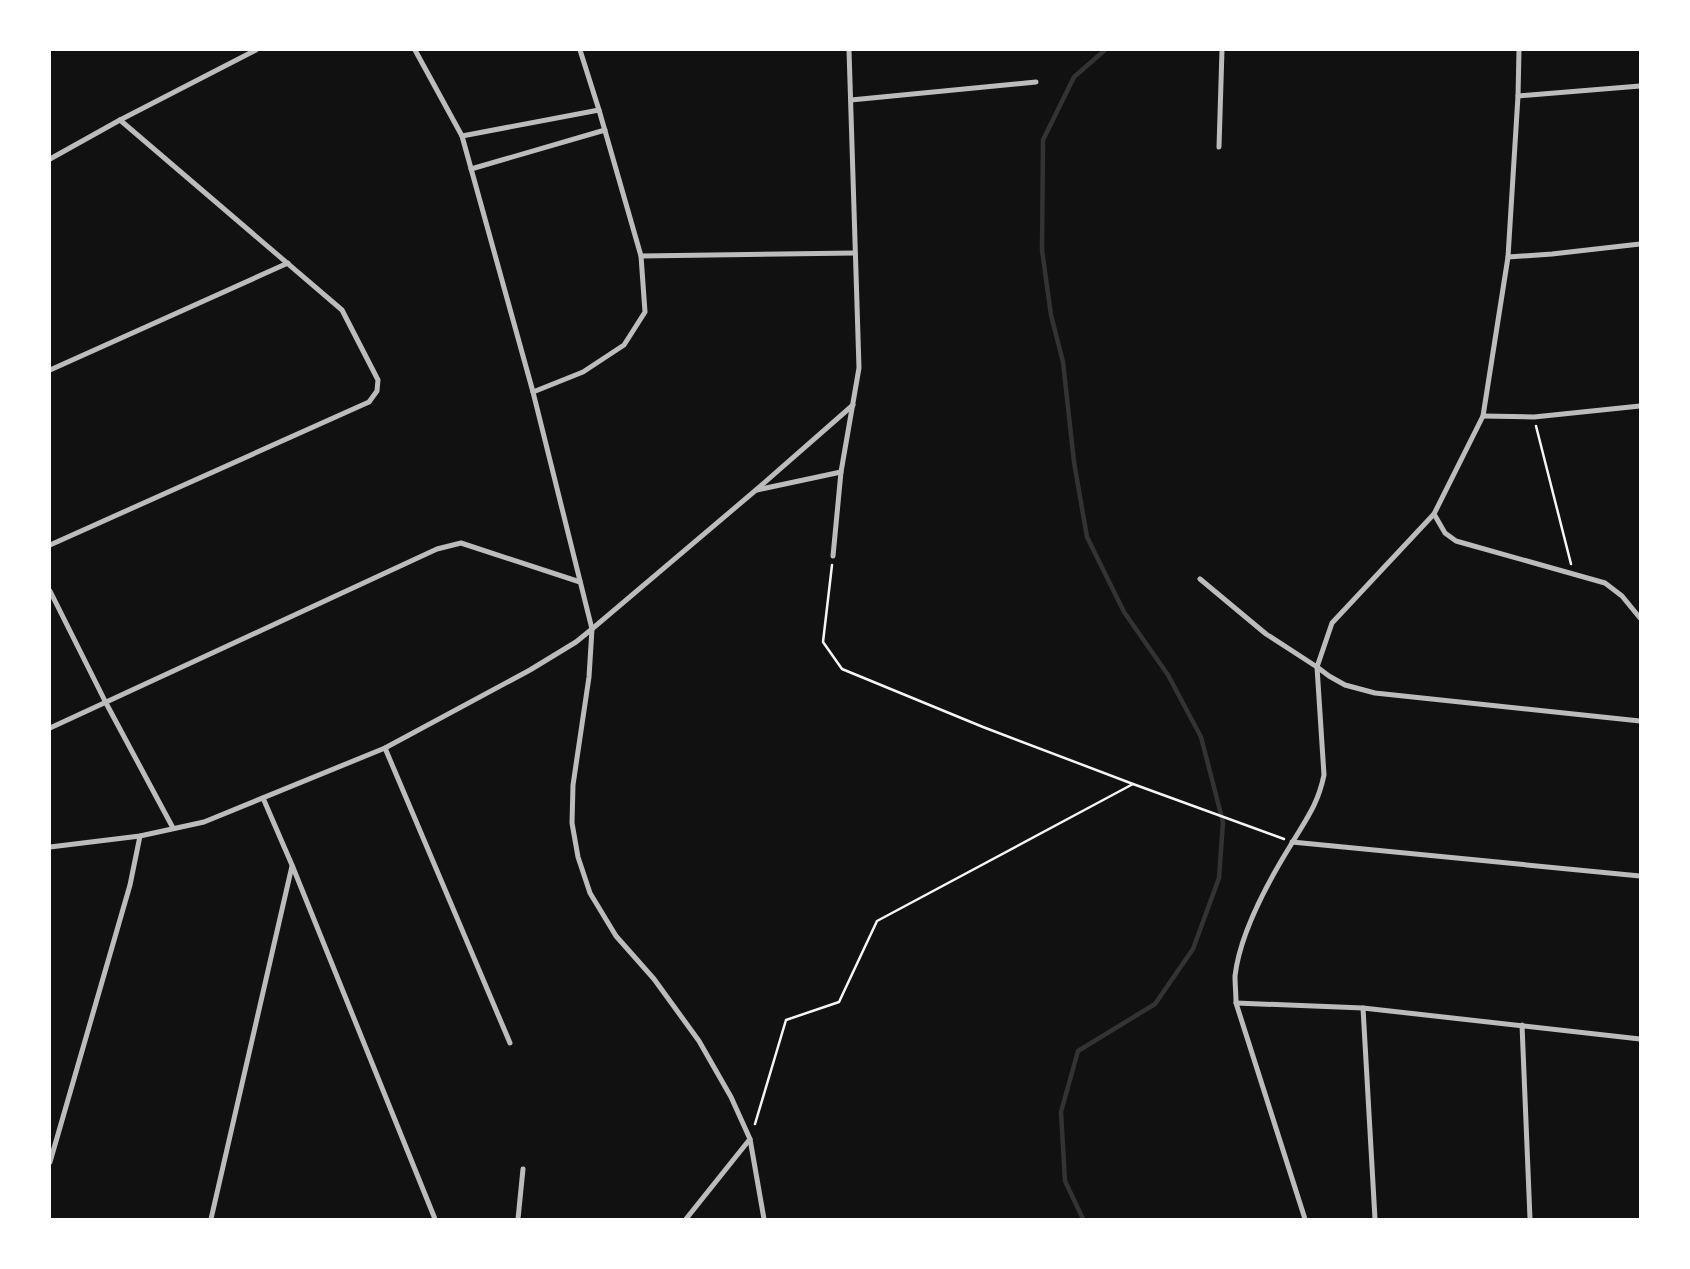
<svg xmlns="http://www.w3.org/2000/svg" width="1690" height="1269" font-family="Montserrat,sans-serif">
	<rect width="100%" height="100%" fill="#111"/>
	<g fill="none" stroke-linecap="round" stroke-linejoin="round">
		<polyline stroke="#333" stroke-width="4.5" points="1083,1219 1065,1181 1061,1112 1078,1051 1155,1004 1193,949 1219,878 1223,822 1201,737 1168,675 1124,612 1087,537 1074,462 1063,362 1051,315 1042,250 1043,140 1074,77 1105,50"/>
		<g stroke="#f5f5f5" stroke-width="2.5">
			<polyline points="1536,426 1571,564"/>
			<polyline points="832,565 823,642 842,669 983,727 1133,784 1284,839"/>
			<polyline points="755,1124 786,1020 839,1002 877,921 1133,784"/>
		</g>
		<g stroke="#bcbcbc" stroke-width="5">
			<polyline points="415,50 462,136 533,392 592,629 589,677 573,785 572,823 578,857 590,893 616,936 654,979 699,1041 731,1097 750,1139 764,1219"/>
			<polyline points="1518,96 1640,86"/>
			<polyline points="851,100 1036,82"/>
			<polyline points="462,136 599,110"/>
			<polyline points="1219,147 1222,50"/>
			<polyline points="50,159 120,120 256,50"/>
			<polyline points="471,169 605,130"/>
			<polyline points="641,256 855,253"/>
			<polyline points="1508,257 1552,254 1640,244"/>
			<polyline points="50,370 288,263"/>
			<polyline points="533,392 583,372 624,345 645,312 641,256 599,110 580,50"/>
			<polyline points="1483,416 1534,417 1640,406"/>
			<polyline points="757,490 841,472"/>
			<polyline points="1434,514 1445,533 1456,541 1605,583 1622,596 1640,618"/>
			<polyline points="50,545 369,402 377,391 378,380 342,310 120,120"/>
			<polyline points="833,556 841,472 859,368 849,50"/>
			<polyline points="1200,579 1266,634 1317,667 1329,676 1345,685 1375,693 1640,721"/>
			<polyline points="50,591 106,703 173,828"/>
			<polyline points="50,728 437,549 461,543 580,582"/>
			<polyline points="385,748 510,1043"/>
			<polyline points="263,798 292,865 435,1219"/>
			<polyline points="1292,842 1640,876"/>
			<polyline points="50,847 140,836 204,822 385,748 530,670 576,642 592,629 756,490 853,405"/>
			<polyline points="1236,1003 1363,1008 1640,1039"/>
			<polyline points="1363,1008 1375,1219"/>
			<polyline points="1522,1025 1530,1219"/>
			<polyline points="50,1162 130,885 140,836"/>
			<polyline points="211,1219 292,866"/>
			<polyline points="518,1219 523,1169"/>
			<polyline points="686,1219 750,1139"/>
			<path d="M 1305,1219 L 1236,1003 C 1236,994 1235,984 1235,976 C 1240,932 1269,880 1292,843 C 1307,818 1318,804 1324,775 L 1317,667 L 1332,623 L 1434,514 L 1483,416 L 1508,257 L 1518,96 L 1519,50"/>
		</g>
	</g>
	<rect width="1690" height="1269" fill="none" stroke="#ffffff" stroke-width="102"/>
</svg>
